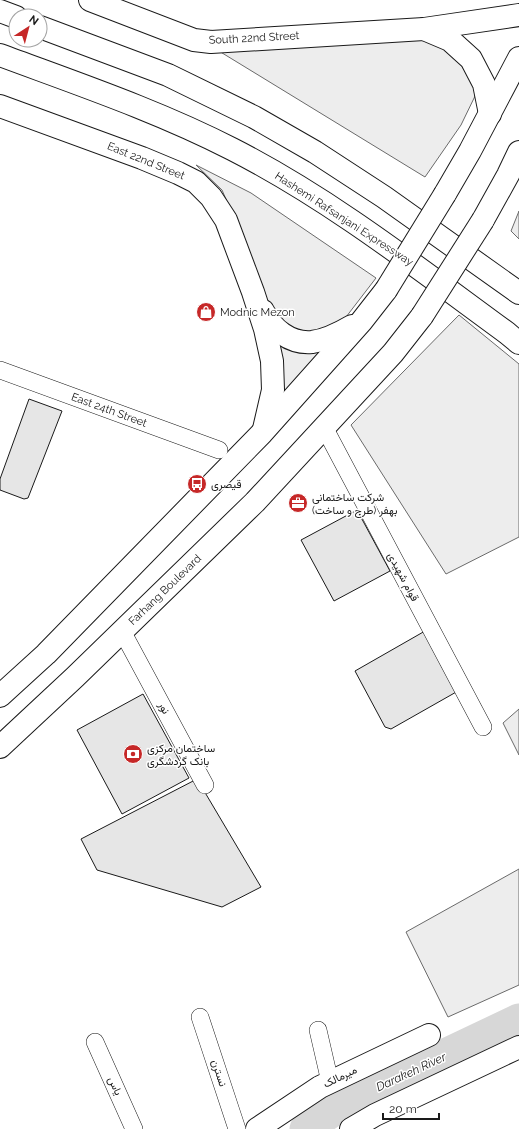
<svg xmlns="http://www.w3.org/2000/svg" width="519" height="1129" font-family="Raleway,Vazirmatn,sans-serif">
	<rect width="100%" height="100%" fill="#fff"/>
	<g fill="#ededed" stroke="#6a6a6a">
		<polygon points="418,33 452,49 477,92 461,125 425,177 214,48"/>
		<polygon points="196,165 251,193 376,278 346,317 324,333 293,332 267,309 235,220 222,190"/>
		<polygon points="519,211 519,239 511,231"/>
		<polygon points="459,315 519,364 519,537 446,574 351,425"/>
		<polygon points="278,339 329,343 274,404"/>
		<polygon points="519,709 519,755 503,723"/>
		<polygon points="519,869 519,985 448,1017 406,932"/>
	</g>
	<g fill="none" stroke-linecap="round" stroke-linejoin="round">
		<polyline stroke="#d7d7d7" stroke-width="33" points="306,1129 340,1105 519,1020"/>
	</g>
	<g fill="#e6e6e6" stroke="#1a1a1a">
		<polygon points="29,399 62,411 28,498 24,499 0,490 0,479"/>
		<polygon points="357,510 390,571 334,601 301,540"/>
		<polygon points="425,631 458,691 391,729 385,727 355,671"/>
		<polygon points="143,694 189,778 122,814 77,730"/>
		<polygon points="197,779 261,887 222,907 97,870 81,839"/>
	</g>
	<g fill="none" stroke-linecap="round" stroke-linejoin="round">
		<defs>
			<g id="street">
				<polyline points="0,370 219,450"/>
				<polyline points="324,427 483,727"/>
				<polyline points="122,631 205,785"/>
				<polyline points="200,1017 237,1129"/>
				<polyline points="318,1030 330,1082"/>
				<polyline points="95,1042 134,1129"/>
			</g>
			<g id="secondary">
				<polyline points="90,0 194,40 211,42 424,29 519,15"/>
				<polyline points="424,29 450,40 471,59 484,84 490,114"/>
				<polyline points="0,106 142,158 178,173 196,182 211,197 226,220 253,292 265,329 272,361 273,390 264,429"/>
				<polyline points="445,194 470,151 519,58"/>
				<polyline points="483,220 508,175 519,152"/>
				<path d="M 263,311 C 272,329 290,344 312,342 C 327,340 340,333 352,326"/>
				<polyline points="0,696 46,654 262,433 361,322 386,290"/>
				<polyline points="0,747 75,677 255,502 393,353 422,316"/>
				<polyline points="257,1129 320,1087 429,1035"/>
				<polyline points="351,1129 375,1115 519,1047"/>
			</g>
			<g id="highway">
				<polyline points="0,11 16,17"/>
				<polyline points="40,27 168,75 254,117 315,152 384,197 519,293"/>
				<path d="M 0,55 C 78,84 158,111 232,149 C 330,199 418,268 507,333 L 519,343"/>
			</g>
		</defs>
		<use href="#street" stroke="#1a1a1a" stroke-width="18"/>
		<use href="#secondary" stroke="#1a1a1a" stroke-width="24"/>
		<use href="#highway" stroke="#1a1a1a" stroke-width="24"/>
		<use href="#street" stroke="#fff" stroke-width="17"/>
		<use href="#secondary" stroke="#fff" stroke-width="22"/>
		<use href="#highway" stroke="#fff" stroke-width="22"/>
		<defs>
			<g id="secondary-bridge">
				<polyline points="386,290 445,194"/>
				<polyline points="422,316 483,220"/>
			</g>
		</defs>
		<use href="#secondary-bridge" stroke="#1a1a1a" stroke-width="24" stroke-linecap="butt"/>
		<use href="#secondary-bridge" stroke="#fff" stroke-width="22"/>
	</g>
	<defs>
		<symbol id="shop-disc" viewBox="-11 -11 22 22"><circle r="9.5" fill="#c62828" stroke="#fff"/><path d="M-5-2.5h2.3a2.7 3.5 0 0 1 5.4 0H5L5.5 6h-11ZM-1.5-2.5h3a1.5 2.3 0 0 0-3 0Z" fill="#fff"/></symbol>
		<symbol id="bus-disc" viewBox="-11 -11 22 22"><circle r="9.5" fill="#c62828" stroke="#fff"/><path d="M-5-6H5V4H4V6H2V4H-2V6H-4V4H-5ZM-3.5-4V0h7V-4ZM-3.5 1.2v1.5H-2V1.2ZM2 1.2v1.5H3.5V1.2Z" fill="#fff"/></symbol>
		<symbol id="office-disc" viewBox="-11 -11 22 22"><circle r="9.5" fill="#c62828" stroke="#fff"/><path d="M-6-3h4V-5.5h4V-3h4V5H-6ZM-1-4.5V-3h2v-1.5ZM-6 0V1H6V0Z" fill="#fff"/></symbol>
		<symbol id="bank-disc" viewBox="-11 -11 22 22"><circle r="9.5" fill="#c62828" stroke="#fff"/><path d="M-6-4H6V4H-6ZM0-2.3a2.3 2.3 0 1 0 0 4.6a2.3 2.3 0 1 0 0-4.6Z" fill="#fff"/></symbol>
	</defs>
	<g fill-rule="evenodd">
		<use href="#shop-disc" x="195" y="301" width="22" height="22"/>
		<use href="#bus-disc" x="186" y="473" width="22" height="22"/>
		<use href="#office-disc" x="287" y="492" width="22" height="22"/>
		<use href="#bank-disc" x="122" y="743" width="22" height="22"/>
	</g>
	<g text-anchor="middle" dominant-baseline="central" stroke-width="3" stroke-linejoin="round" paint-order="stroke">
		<g font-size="11" fill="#1a1a1a" stroke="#fff">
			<text transform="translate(254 38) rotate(-3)">South 22nd Street</text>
			<text transform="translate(146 161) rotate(22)">East 22nd Street</text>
			<text transform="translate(344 219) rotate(33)">Hashemi Rafsanjani Expressway</text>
			<text transform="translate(109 410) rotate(20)">East 24th Street</text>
			<text transform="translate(403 577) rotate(62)">قوام شهیدی</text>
			<text transform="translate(165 590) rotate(-44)">Farhang Boulevard</text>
			<text transform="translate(164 708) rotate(62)">نور</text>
			<text transform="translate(219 1073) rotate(72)">نسترن</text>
			<text transform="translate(340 1077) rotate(-26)">میرمالک</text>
			<text transform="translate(115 1086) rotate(65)">یاس</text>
		</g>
		<g font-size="11" fill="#1a1a1a" stroke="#fff" text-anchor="start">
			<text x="220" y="312">Modnic Mezon</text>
			<text x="211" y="484">قیصری</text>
			<text x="312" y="497">شرکت ساختمانی<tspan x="312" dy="13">بهفر (طرح و ساخت)</tspan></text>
			<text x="147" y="748">ساختمان مرکزی<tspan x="147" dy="13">بانک گردشگری</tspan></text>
		</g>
		<g font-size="12" font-style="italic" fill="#1a1a1a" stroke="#fff">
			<text transform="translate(411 1072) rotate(-25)">Darakeh River</text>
		</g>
	</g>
	<g transform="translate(28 28) rotate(36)"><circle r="19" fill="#ffffff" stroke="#a3a3a3"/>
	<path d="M0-3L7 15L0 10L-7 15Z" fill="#c62828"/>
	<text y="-6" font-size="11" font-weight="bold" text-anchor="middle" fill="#1a1a1a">N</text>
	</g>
	<path d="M383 1113v6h56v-6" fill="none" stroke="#1a1a1a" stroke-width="2"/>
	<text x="389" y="1113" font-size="12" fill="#1a1a1a" stroke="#ffffff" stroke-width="3" paint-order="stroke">20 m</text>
</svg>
